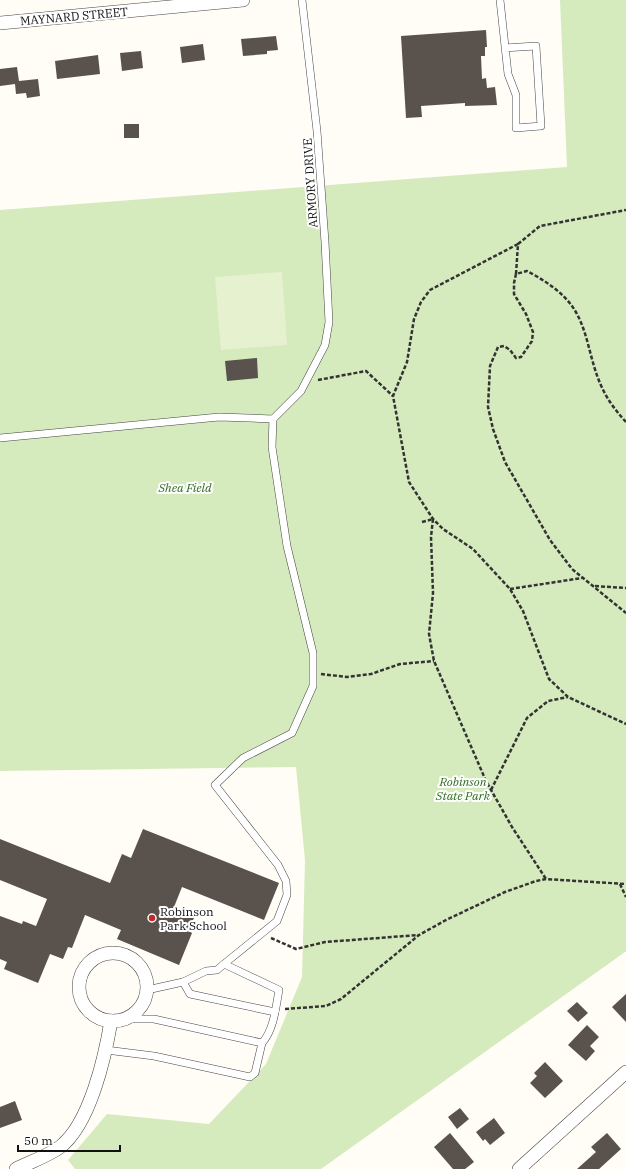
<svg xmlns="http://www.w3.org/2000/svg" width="626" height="1169" font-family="'IBM Plex Serif',serif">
	<rect width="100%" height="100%" fill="#fffdf5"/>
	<polygon fill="#d5ebbd" points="560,0 626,0 626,952 625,952 321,1169 75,1169 68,1160 107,1114 209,1124 266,1064 302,977 305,860 296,767 0,771 0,210 567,167"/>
	<polygon fill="#e6f2cf" points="282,272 287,345 221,350 215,277"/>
	<g fill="#5a524d">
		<polygon points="486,30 487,47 485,47 485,56 481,56 482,79 486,78 487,88 495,87 497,105 465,106 465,103 421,106 422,117 406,118 401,36"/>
		<polygon points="276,36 278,50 267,51 267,54 243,56 241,39"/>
		<polygon points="203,44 205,60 182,63 180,47"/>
		<polygon points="141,51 143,68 122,71 120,53"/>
		<polygon points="98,55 100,74 57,79 55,61"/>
		<polygon points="17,67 19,81 38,79 40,96 27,98 26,93 16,94 15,84 0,86 0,69"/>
		<rect x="124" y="124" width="15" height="14"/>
		<polygon points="257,358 258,378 227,381 225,361"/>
		<polygon points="143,829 279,883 264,920 182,887 174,907 195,915 189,931 192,933 179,965 117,939 121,930 85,915 72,948 68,947 63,959 50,954 38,983 4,969 7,962 0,959 0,916 22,924 23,921 36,926 47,899 0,880 0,839 110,883 122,854 131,858"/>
		<polygon points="626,994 626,1022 612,1007"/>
		<polygon points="577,1002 588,1013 578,1022 567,1011"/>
		<polygon points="587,1025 599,1037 590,1046 595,1051 586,1061 568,1045"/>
		<polygon points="545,1062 563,1081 545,1098 530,1083 537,1076 534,1073"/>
		<polygon points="15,1101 22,1120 0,1128 0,1107"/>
		<polygon points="460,1108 469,1119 457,1129 448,1117"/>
		<polygon points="494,1118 505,1133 490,1145 485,1139 483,1141 476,1132"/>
		<polygon points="450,1133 474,1162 465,1169 453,1169 434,1147"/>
		<polygon points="607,1133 621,1149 599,1169 577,1169 596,1152 591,1147"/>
	</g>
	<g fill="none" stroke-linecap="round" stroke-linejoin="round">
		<defs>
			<g id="service">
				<polyline points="500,0 508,74 516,95 516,128 541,126 536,46 505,48"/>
				<polyline points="0,438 219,417 273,419"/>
				<polyline points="224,964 277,921 287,895 286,881 278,865 215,785 243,758 292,733 313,686 313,653 287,546 272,447 273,419 301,391 325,345 329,322 325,242 317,131 302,0"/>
				<polyline points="183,982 190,994 275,1012"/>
				<path d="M 125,1019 L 154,1019 L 262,1043 C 274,1030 276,1006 279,990 L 224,964 L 217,970 L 206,971 L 183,982 L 147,990"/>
				<polyline points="106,1050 154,1056 250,1077 255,1073 262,1043"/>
			</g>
			<g id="minor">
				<polyline points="0,23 243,0"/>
				<circle cx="113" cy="987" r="34"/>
				<path d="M 16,1169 C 30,1162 48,1156 60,1147 C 90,1124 105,1057 111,1021"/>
				<polyline points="519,1169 626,1072"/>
			</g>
		</defs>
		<use href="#service" stroke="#444" stroke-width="8"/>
		<use href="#minor" stroke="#444" stroke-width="14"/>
		<g stroke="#333" stroke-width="2.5" stroke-dasharray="4 2" stroke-linecap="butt">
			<polyline points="518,244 540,226 626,210"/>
			<polyline points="516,274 518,244 430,290 421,302 414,319 407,362 393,396 409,482 433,519 443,529 473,549 510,589 523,611 549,679 568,697 626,724"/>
			<polyline points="318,380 366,371 393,396"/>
			<path d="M 626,422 C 614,409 604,395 598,378 C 589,355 587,327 572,306 C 561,291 544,280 527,271 L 516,274 L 514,283 L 514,294 L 526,314 L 533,332 L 532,341 L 521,357 L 516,358 L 510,350 L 504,346 L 498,347 L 490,366 L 488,407 L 493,429 L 505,462 L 550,540 L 572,569 L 626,613"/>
			<polyline points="433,519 431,537 433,593 429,634 434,661 486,781 512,827 546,879"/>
			<polyline points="422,522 433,519"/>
			<polyline points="595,586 626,588"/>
			<polyline points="510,589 582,578"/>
			<polyline points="321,674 347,677 371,674 400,664 434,661"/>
			<polyline points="491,790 527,718 548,701 568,697"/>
			<polyline points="620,884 626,897"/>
			<polyline points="271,938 296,949 325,942 418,935"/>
			<polyline points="285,1009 326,1006 341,999 419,935 446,920 505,892 536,881 546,879 626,884"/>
		</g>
		<use href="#service" stroke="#fff" stroke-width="7"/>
		<use href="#minor" stroke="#fff" stroke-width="13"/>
	</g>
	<circle fill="#c4262e" stroke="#fff" stroke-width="1.5" cx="152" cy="918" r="4"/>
	<g text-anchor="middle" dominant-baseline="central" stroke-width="4" stroke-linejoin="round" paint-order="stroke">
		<g font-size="12" fill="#111" stroke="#fff">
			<text transform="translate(74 16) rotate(-5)">MAYNARD STREET</text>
			<text transform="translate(310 183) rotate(-94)">ARMORY DRIVE</text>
		</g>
		<g font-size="12" font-style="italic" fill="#2f6b1f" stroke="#fff">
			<text x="185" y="487">Shea Field</text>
			<text x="463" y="781">Robinson<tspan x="463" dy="14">State Park</tspan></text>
		</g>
		<g font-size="12" fill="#111" stroke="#fff" text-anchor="start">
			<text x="160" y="911">Robinson<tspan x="160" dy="14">Park School</tspan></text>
		</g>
	</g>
	<path d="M18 1145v6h102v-6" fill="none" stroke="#111111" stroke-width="2"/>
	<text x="24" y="1145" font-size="12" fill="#111111" stroke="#ffffff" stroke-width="3" paint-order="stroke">50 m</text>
</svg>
